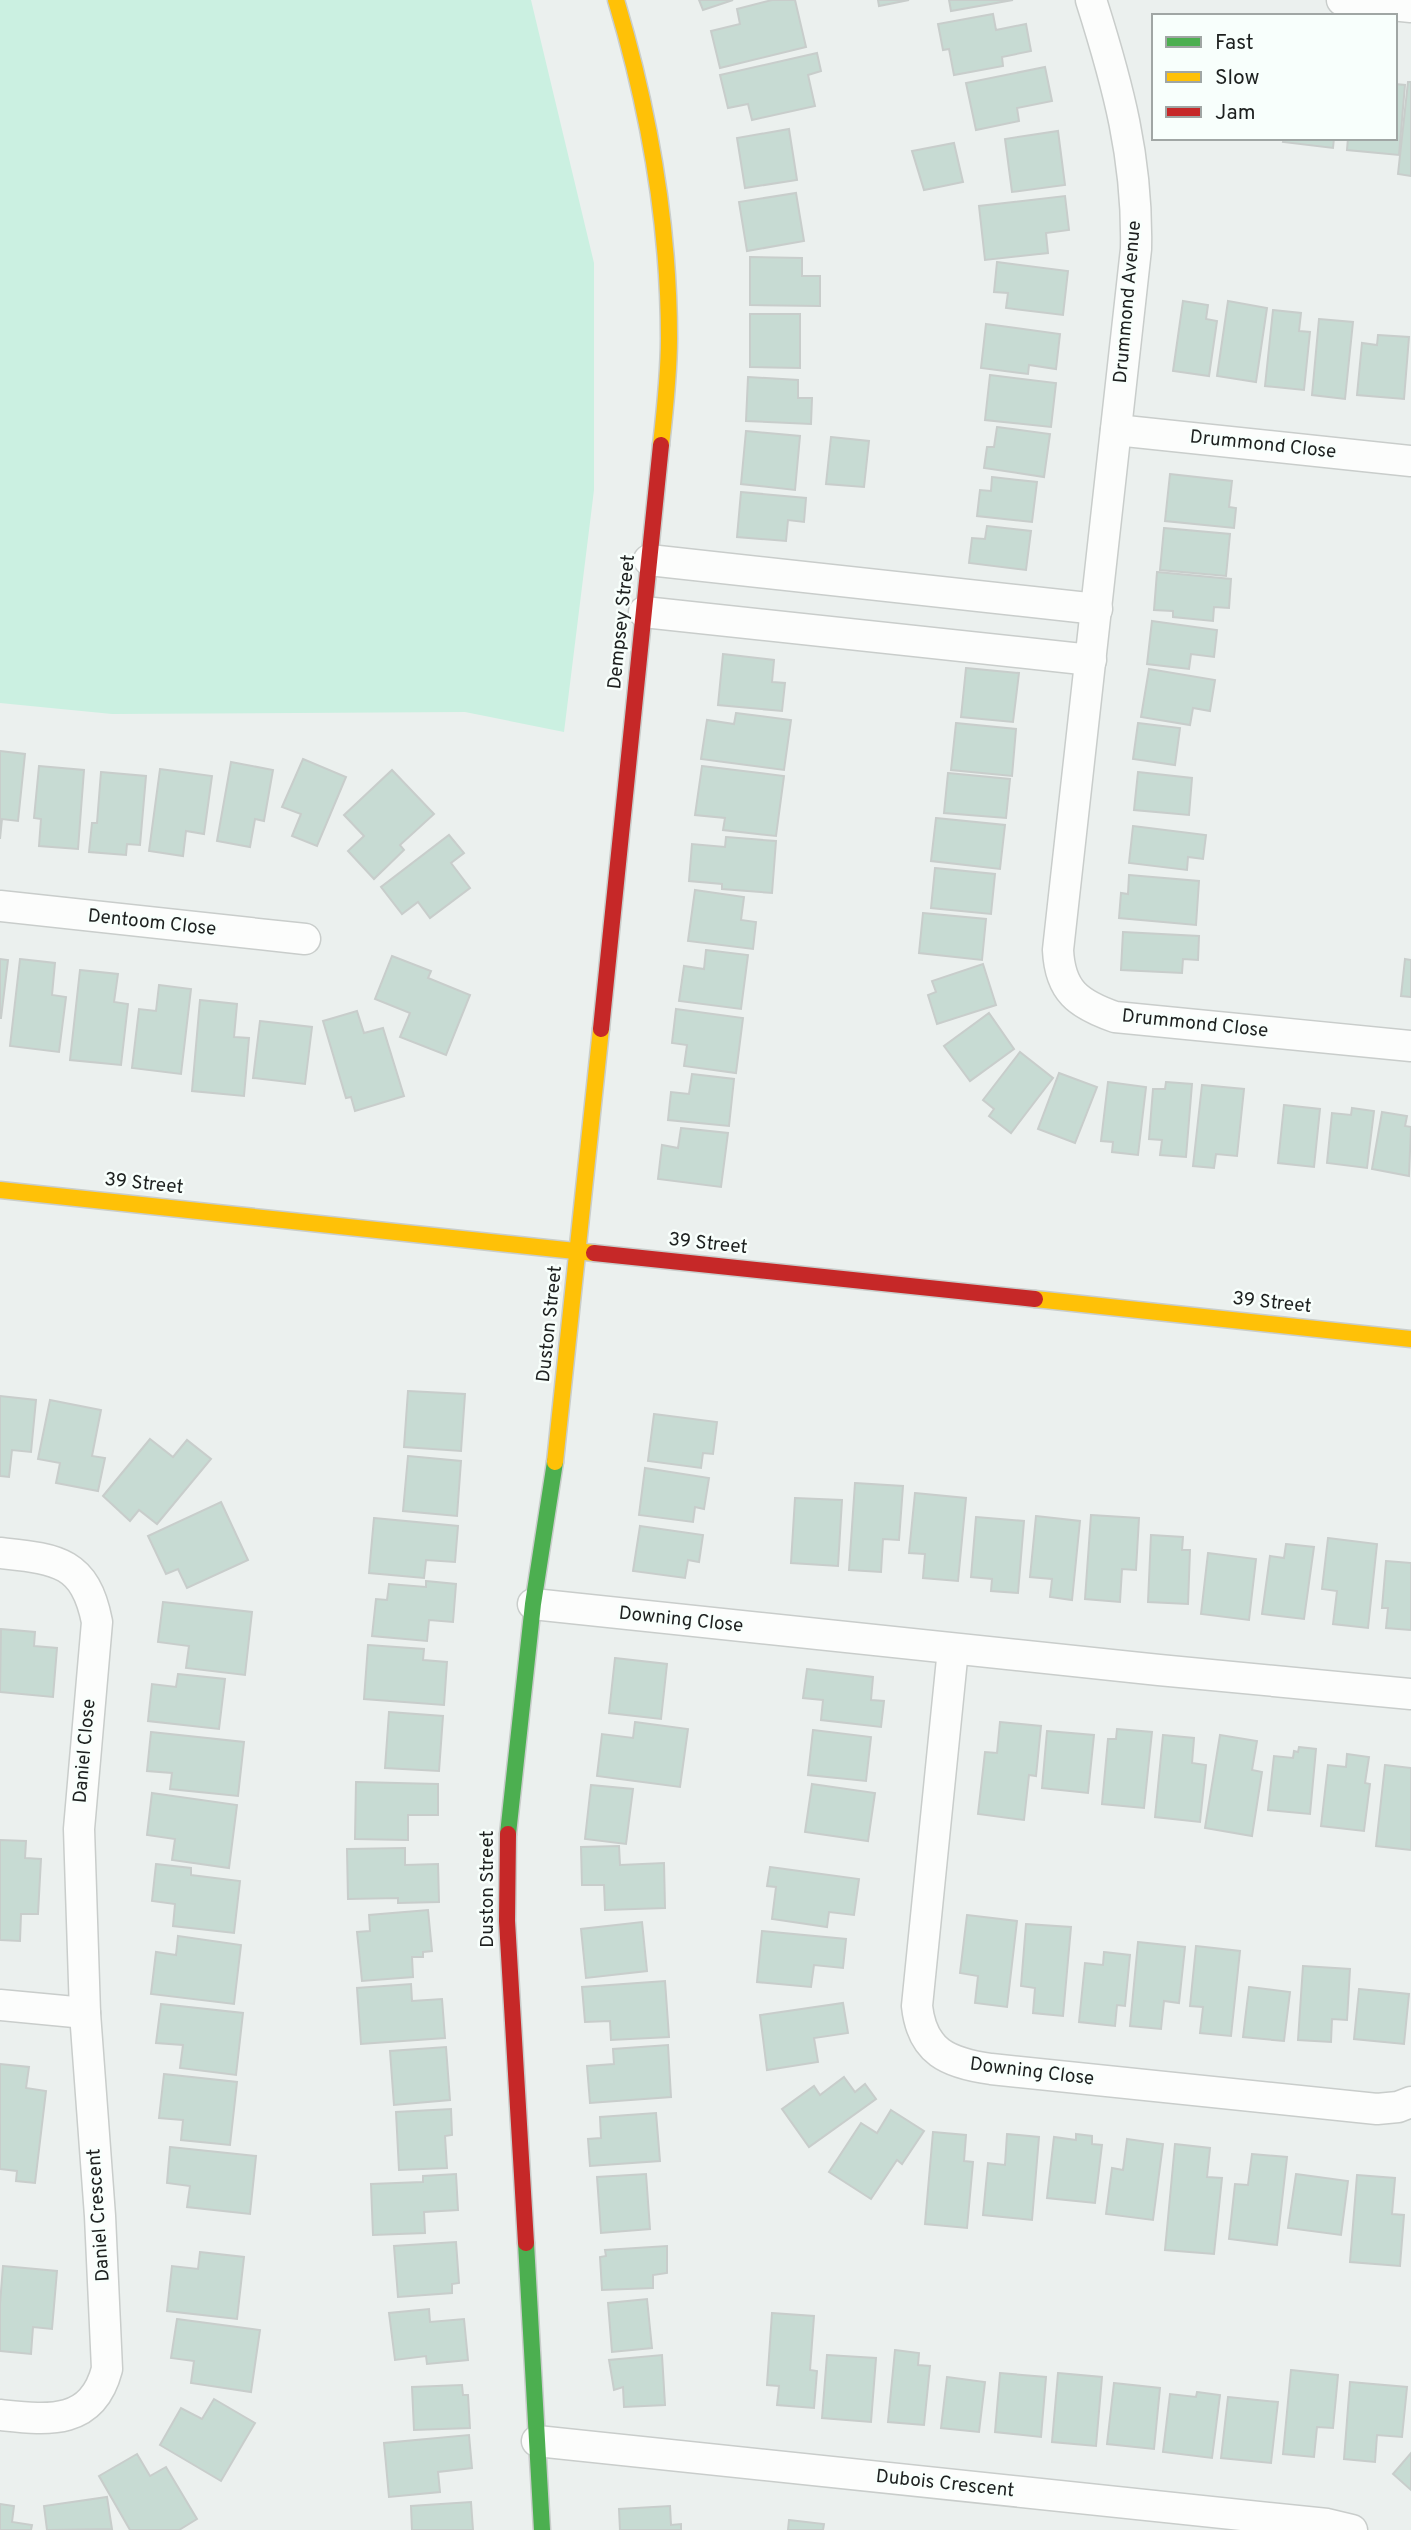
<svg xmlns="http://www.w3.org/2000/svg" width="1411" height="2530" font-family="Overpass,sans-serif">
	<rect width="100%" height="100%" fill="#ebf0ee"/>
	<polygon fill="#cbf0e1" points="0,0 531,0 594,263 594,490 564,732 465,712 112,714 0,703"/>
	<g fill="#c7dbd3" stroke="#c8cdcb" stroke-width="2">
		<polygon points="699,0 733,0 703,10"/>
		<polygon points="772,0 795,0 806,47 720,68 711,31 740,24 737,9"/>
		<polygon points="878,0 909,0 879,6"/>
		<polygon points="949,0 1013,0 951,11"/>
		<polygon points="993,14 996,30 1026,24 1031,51 1002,57 1003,66 954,75 949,49 943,50 938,24"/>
		<polygon points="817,53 821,71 808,75 815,106 752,120 748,104 728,108 720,75"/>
		<polygon points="1045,67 1052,101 1017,108 1019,121 976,130 966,83"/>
		<polygon points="1408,82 1411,82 1411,176 1398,174"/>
		<polygon points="1395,84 1405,85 1399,155 1347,150 1348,138 1395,138"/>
		<polygon points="789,129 797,180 745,188 737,138"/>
		<polygon points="1058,131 1065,185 1012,192 1005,139"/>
		<polygon points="1284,138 1334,138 1333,148 1283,142"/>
		<polygon points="954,143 963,182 924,190 912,151"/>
		<polygon points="796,193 804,241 747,251 739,202"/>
		<polygon points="1065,196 1069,230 1046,233 1048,253 985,260 979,206"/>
		<polygon points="750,257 802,258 802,276 820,276 820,306 750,305"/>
		<polygon points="997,262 1068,271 1063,315 1006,308 1008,293 994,292"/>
		<polygon points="1183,301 1208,305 1206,319 1217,321 1209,376 1173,371"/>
		<polygon points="1228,301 1267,308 1256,382 1217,376"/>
		<polygon points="1273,310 1301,313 1299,331 1310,332 1304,390 1265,386"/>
		<polygon points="750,314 800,314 800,368 750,367"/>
		<polygon points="1319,319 1353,322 1345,399 1312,395"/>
		<polygon points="986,324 1060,334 1056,369 1029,365 1028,374 981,368"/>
		<polygon points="1378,335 1409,337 1404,399 1357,395 1362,343 1377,345"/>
		<polygon points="990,375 1056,383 1051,427 985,420"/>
		<polygon points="748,377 798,380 798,398 812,398 811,424 746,421"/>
		<polygon points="997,427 1050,434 1044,477 984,468 987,447 994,447"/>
		<polygon points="746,431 800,436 795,490 741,484"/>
		<polygon points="831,437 869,441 864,487 826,484"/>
		<polygon points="1170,474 1232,481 1229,507 1236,508 1234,528 1165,521"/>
		<polygon points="992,477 1037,482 1032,522 977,516 980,490 991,491"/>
		<polygon points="741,492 806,498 804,522 788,520 786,541 737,537"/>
		<polygon points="987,526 1031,531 1026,570 969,563 972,538 985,539"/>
		<polygon points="1164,528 1230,534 1226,576 1160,570"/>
		<polygon points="1157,572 1231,579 1229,608 1214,607 1213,621 1173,617 1173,611 1154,610"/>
		<polygon points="1152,621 1217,630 1214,657 1191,654 1189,669 1147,664"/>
		<polygon points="723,654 774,660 772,682 785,683 782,711 718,705"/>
		<polygon points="966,668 1019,673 1013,722 961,717"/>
		<polygon points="1149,669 1215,680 1210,711 1193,708 1190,725 1141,717"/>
		<polygon points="736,713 791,720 784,770 701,759 707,720 734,724"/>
		<polygon points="956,723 1016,729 1012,776 951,770"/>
		<polygon points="1138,723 1180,728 1175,765 1133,759"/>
		<polygon points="0,751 25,754 18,821 2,819 0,839"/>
		<polygon points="303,759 346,777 317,846 292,836 301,814 282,807"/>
		<polygon points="231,762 273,770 264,821 255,819 250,847 217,841"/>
		<polygon points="39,766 84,770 78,849 39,846 41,819 34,818"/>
		<polygon points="702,766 784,776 776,836 723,830 725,818 695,815"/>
		<polygon points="160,769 212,776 204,834 186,831 183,856 149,851"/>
		<polygon points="392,770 434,814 400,845 404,850 374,879 348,851 364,836 344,815"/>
		<polygon points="101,772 146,776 140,845 127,844 126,855 89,852 92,823 97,823"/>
		<polygon points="1138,772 1192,778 1189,815 1134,810"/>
		<polygon points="948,773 1010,779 1006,818 944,813"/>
		<polygon points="936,818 1005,825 1000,869 931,861"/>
		<polygon points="1133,826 1206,835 1203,859 1188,857 1187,870 1129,863"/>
		<polygon points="449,835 464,853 451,863 470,888 430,918 418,902 402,914 381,887"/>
		<polygon points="726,837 776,841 772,893 722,889 722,884 689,881 692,844 725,847"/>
		<polygon points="935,868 995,874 991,914 931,908"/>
		<polygon points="1129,875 1199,881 1196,925 1119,918 1121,893 1128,894"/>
		<polygon points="695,890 744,897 741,920 756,922 753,949 688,941"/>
		<polygon points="923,913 986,919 982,960 919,953"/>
		<polygon points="1123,932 1199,936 1198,960 1183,959 1182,973 1121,970"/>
		<polygon points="706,950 748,955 741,1009 679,1001 684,966 704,969"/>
		<polygon points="392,956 431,971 428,978 470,995 446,1055 400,1037 410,1013 375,999"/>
		<polygon points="0,959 8,960 1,1018 0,1018"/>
		<polygon points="20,959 55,963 52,995 66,997 59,1052 10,1046"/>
		<polygon points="1405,959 1411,960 1411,997 1401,996"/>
		<polygon points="983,964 996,1005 937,1024 928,995 936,992 932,981"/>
		<polygon points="80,970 118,974 114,1002 128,1004 121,1065 70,1060"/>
		<polygon points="159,985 191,989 181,1074 132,1068 139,1009 156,1011"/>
		<polygon points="200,1000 237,1004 234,1037 249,1038 244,1096 192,1091"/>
		<polygon points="676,1009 743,1018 736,1073 684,1066 687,1045 672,1043"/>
		<polygon points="357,1011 364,1033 383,1028 404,1096 355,1111 351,1097 346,1098 323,1021"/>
		<polygon points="989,1013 1014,1049 970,1081 944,1046"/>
		<polygon points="260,1021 312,1027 305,1084 253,1078"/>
		<polygon points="1020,1052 1053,1078 1011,1133 989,1116 994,1109 983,1100"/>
		<polygon points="1059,1073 1097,1087 1075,1143 1038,1129"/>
		<polygon points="692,1074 734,1079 729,1126 668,1120 671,1092 689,1094"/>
		<polygon points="1108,1082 1146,1087 1138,1155 1112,1152 1113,1142 1101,1141"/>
		<polygon points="1166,1082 1192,1084 1186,1157 1160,1155 1162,1140 1149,1139 1153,1089 1165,1089"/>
		<polygon points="1202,1085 1244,1089 1237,1156 1216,1154 1214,1168 1193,1166"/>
		<polygon points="1284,1105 1320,1109 1314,1167 1278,1163"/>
		<polygon points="1352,1108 1374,1111 1367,1168 1327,1163 1332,1113 1351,1115"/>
		<polygon points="1382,1112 1407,1116 1405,1126 1411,1127 1409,1176 1372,1169"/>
		<polygon points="681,1128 728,1133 721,1187 658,1179 662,1145 678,1148"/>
		<polygon points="408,1391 465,1394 461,1451 404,1447"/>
		<polygon points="0,1396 36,1400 31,1452 12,1450 9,1477 0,1476"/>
		<polygon points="50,1400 101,1410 92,1456 105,1458 98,1491 56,1483 60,1463 38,1459"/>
		<polygon points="654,1414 717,1422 713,1454 703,1453 701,1468 648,1461"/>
		<polygon points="150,1439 173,1457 187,1440 211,1459 157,1524 139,1510 130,1521 103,1496"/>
		<polygon points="408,1456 461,1461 457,1516 403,1511"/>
		<polygon points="645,1468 709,1478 704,1509 695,1507 693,1522 639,1515"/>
		<polygon points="855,1483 903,1486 899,1540 883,1539 881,1572 849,1570"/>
		<polygon points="915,1493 966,1498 958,1581 923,1578 925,1554 909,1553"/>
		<polygon points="795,1498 842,1500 838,1566 791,1563"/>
		<polygon points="221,1502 248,1560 187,1588 178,1569 166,1574 148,1536"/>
		<polygon points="1091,1515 1139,1518 1136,1570 1122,1569 1120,1602 1085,1599"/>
		<polygon points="1036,1516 1080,1521 1072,1600 1050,1597 1052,1579 1030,1577"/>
		<polygon points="976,1517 1024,1521 1018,1593 991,1591 992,1579 971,1577"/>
		<polygon points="374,1518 458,1526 455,1562 426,1560 424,1578 369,1573"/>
		<polygon points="640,1526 703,1535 699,1562 688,1560 685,1578 633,1571"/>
		<polygon points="1151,1535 1183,1537 1182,1550 1190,1550 1188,1604 1148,1602"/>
		<polygon points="1328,1538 1377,1544 1368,1628 1333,1624 1337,1591 1322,1589"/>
		<polygon points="1286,1544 1314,1547 1304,1619 1262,1614 1270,1556 1284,1558"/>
		<polygon points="1208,1553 1256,1559 1249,1620 1201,1614"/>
		<polygon points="1386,1561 1411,1563 1411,1630 1386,1628 1388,1608 1382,1608"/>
		<polygon points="426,1581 456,1584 453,1622 429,1620 427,1641 372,1636 376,1599 387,1600 389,1584 426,1587"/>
		<polygon points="163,1602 252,1612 245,1675 186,1668 189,1646 158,1642"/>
		<polygon points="1,1629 35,1632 34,1646 57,1648 53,1697 0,1692"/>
		<polygon points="368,1645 424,1649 423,1660 447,1662 444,1705 364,1699"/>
		<polygon points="615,1658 667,1664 661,1719 609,1713"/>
		<polygon points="807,1669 873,1677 871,1700 884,1701 881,1727 821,1720 823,1700 803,1698"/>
		<polygon points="178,1674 225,1679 219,1729 148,1721 152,1684 176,1687"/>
		<polygon points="389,1712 443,1716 439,1771 385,1768"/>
		<polygon points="635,1722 688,1729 680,1787 597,1776 602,1734 633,1738"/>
		<polygon points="1000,1722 1041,1726 1036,1776 1029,1775 1024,1820 978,1814 985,1752 997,1753"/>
		<polygon points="1117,1729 1152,1732 1144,1808 1102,1804 1108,1739 1116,1739"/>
		<polygon points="813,1730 871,1737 866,1781 808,1775"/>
		<polygon points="1047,1731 1094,1735 1088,1793 1042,1788"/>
		<polygon points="151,1732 244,1742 238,1796 170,1789 172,1773 147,1771"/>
		<polygon points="1163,1735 1194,1738 1192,1763 1206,1765 1200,1822 1155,1817"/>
		<polygon points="1220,1735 1257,1741 1252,1770 1262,1772 1252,1836 1205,1828"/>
		<polygon points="1299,1747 1316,1749 1310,1814 1268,1810 1274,1756 1293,1758 1294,1751 1298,1752"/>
		<polygon points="1347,1754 1369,1757 1365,1783 1370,1784 1364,1831 1321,1826 1328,1765 1346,1767"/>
		<polygon points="1385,1765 1411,1768 1411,1850 1376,1846"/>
		<polygon points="356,1782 438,1784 438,1815 408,1815 408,1840 355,1839"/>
		<polygon points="812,1784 875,1793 868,1841 805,1832"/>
		<polygon points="591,1785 633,1789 626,1844 585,1839"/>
		<polygon points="152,1793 237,1805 229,1868 172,1860 175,1839 147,1835"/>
		<polygon points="0,1840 26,1841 25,1858 41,1859 38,1914 21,1914 20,1941 0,1940"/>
		<polygon points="619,1846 620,1865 664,1863 665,1908 605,1910 604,1885 582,1885 581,1847"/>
		<polygon points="405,1848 405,1865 438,1864 439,1902 398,1903 398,1898 348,1899 347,1849"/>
		<polygon points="156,1864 191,1868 191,1875 240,1881 234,1933 173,1926 175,1904 152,1901"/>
		<polygon points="770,1867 859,1879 854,1915 829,1912 827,1927 772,1919 776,1887 767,1886"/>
		<polygon points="428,1910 432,1951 423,1952 423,1957 412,1957 413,1977 362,1981 357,1932 370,1931 369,1915"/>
		<polygon points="967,1915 1017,1921 1007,2007 975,2003 978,1976 960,1973"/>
		<polygon points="642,1922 647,1971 586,1978 581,1929"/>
		<polygon points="1026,1924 1071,1927 1063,2016 1033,2013 1035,1988 1021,1986"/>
		<polygon points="762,1931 846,1939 843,1968 814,1965 811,1987 757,1982"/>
		<polygon points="178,1936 241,1945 234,2004 151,1994 156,1952 176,1955"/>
		<polygon points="1138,1942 1185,1947 1179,2003 1164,2001 1161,2029 1130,2026"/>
		<polygon points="1196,1946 1240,1951 1231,2036 1200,2033 1203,2007 1190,2006"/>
		<polygon points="1104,1952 1130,1955 1125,2006 1117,2005 1115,2026 1079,2022 1085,1963 1103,1965"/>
		<polygon points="1303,1966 1350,1969 1347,2020 1332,2019 1331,2042 1298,2040"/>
		<polygon points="665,1981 669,2037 611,2040 610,2021 585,2022 582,1987"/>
		<polygon points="411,1984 412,2001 442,1999 445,2038 361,2044 357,1988"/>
		<polygon points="1249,1987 1290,1992 1284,2041 1243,2037"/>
		<polygon points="1359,1989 1409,1994 1404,2044 1354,2039"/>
		<polygon points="843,2003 848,2033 814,2038 818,2062 767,2070 760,2015"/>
		<polygon points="161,2004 243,2013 236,2075 180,2068 183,2045 156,2043"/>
		<polygon points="668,2045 671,2097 590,2103 587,2066 614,2064 613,2049"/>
		<polygon points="446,2047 450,2100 394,2105 390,2051"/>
		<polygon points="0,2064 29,2067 26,2088 46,2091 35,2183 16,2181 17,2171 0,2169"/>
		<polygon points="164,2074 237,2082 230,2145 181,2140 183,2120 159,2118"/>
		<polygon points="844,2077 855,2092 865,2084 876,2099 809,2147 782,2109 814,2086 820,2095"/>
		<polygon points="451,2109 452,2135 445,2136 447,2168 399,2170 396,2112"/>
		<polygon points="891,2110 924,2131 902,2164 897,2160 871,2199 829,2172 861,2123 877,2133"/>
		<polygon points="656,2113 660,2161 590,2166 588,2139 601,2138 600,2117"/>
		<polygon points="933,2132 966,2135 964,2161 973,2162 967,2228 925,2224"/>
		<polygon points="1007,2134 1039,2137 1032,2220 983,2215 988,2163 1005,2165"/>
		<polygon points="1076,2134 1092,2136 1092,2144 1102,2145 1095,2203 1047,2198 1054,2137 1076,2140"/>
		<polygon points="1127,2139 1163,2144 1153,2220 1106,2214 1112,2168 1123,2170"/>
		<polygon points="1175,2144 1210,2148 1207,2177 1222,2178 1214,2254 1165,2250"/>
		<polygon points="170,2147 256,2156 250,2214 187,2207 190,2186 167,2183"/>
		<polygon points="1252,2154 1287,2157 1277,2245 1229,2239 1235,2184 1248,2185"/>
		<polygon points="456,2174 458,2210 424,2212 425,2233 373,2235 371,2184 423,2182 423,2176"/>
		<polygon points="646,2174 650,2229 601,2233 597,2177"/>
		<polygon points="1296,2174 1348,2181 1341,2235 1288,2228"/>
		<polygon points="1357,2175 1395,2178 1392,2214 1404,2215 1400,2266 1350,2262"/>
		<polygon points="456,2242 459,2283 452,2284 452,2293 398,2297 394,2246"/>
		<polygon points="667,2246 667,2273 653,2275 653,2288 602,2290 600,2257 606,2256 605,2250"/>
		<polygon points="200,2252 244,2257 237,2319 167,2311 172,2266 198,2269"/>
		<polygon points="3,2266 57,2271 52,2329 33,2327 31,2354 0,2351 0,2304"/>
		<polygon points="647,2299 652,2348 612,2352 608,2303"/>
		<polygon points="429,2309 430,2322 464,2319 468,2360 427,2364 426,2356 395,2360 389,2313"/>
		<polygon points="772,2313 814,2316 810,2370 817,2371 814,2408 777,2405 779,2386 767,2385"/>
		<polygon points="177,2319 260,2330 251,2392 191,2383 194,2361 171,2358"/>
		<polygon points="895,2350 919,2353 918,2365 930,2366 924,2425 888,2422"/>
		<polygon points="662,2355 665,2405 624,2407 623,2387 614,2390 609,2360"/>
		<polygon points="827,2355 876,2358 871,2422 822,2418"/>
		<polygon points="1291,2370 1338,2375 1333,2428 1317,2427 1314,2457 1283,2454"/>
		<polygon points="1000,2373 1046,2377 1041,2437 995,2432"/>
		<polygon points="1058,2373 1102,2377 1096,2446 1052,2442"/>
		<polygon points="947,2377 985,2382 979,2432 941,2428"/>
		<polygon points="1350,2382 1407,2387 1402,2437 1377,2435 1375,2462 1344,2459"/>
		<polygon points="1114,2383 1160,2388 1154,2449 1107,2444"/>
		<polygon points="462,2385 463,2395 468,2395 470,2428 414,2430 412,2387"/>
		<polygon points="1197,2392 1220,2395 1212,2458 1163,2452 1170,2394 1196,2397"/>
		<polygon points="1228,2397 1278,2402 1271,2463 1221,2458"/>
		<polygon points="214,2399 255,2423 221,2481 160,2445 181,2408 202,2419"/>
		<polygon points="469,2435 472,2468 438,2472 440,2492 389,2497 384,2443"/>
		<polygon points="1411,2453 1411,2490 1393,2474"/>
		<polygon points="137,2454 150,2476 166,2467 197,2519 179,2530 130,2530 99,2476"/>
		<polygon points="107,2497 112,2529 47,2530 44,2506"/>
		<polygon points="471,2502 473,2530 412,2530 411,2506"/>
		<polygon points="0,2504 14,2506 12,2522 32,2525 31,2530 0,2530"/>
		<polygon points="670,2506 671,2525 681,2524 681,2530 620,2530 619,2509"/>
		<polygon points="789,2520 824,2524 823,2530 788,2530"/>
	</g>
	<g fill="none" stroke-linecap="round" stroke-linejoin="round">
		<defs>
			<g id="street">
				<path d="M 1091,0 C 1118,85 1138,159 1136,249 L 1058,950 C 1060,991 1078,1004 1115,1017 L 1411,1046"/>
				<polyline points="1342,0 1411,7"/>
				<polyline points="1116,430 1411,461"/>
				<polyline points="649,560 1097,609"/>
				<polyline points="644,612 1091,660"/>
				<polyline points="0,906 305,939"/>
				<path d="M 0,1553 C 55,1559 85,1560 97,1622 L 79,1829 L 85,2013 L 100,2216 L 107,2369 C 92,2426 48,2420 0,2415"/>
				<polyline points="533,1604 1159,1670 1411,1694"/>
				<path d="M 953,1649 L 917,2006 C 922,2052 948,2063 991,2069 L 1377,2109 L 1398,2107 L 1411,2102"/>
				<polyline points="0,2005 85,2013"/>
				<polyline points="537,2441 1327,2524 1352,2530"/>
			</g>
			<g id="fast">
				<polyline points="508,1834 533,1604 555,1462"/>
				<polyline points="526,2243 542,2530"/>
			</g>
			<g id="slow">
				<path d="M 616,0 C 649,110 669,223 669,338 C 669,374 665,410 661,445"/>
				<polyline points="0,1190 594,1253"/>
				<polyline points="1035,1299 1411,1339"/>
				<polyline points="555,1462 601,1029"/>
			</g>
			<g id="jam">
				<polyline points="601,1029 661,445"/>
				<polyline points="594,1253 1035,1299"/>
				<polyline points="508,1834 507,1921 526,2243"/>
			</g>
		</defs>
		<use href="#street" stroke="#c9cdcb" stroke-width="33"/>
		<use href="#fast" stroke="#c9cdcb" stroke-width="19"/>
		<use href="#slow" stroke="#c9cdcb" stroke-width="19"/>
		<use href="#jam" stroke="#c9cdcb" stroke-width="19"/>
		<use href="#street" stroke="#fcfdfc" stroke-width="30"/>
		<use href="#fast" stroke="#4caf50" stroke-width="16"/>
		<use href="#slow" stroke="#ffc107" stroke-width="16"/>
		<use href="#jam" stroke="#c62828" stroke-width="16"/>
	</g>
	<g text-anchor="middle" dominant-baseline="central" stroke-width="5" stroke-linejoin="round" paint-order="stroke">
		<g font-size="19" fill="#1d201f" stroke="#f8fffc">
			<text transform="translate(1128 302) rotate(-85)">Drummond Avenue</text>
			<text transform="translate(1263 445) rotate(6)">Drummond Close</text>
			<text transform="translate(622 622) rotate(-84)">Dempsey Street</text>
			<text transform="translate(152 923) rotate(6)">Dentoom Close</text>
			<text transform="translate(1195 1024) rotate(6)">Drummond Close</text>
			<text transform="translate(144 1184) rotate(6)">39 Street</text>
			<text transform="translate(708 1244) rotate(6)">39 Street</text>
			<text transform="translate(1272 1303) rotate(6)">39 Street</text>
			<text transform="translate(550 1324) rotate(-84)">Duston Street</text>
			<text transform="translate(681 1620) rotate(6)">Downing Close</text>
			<text transform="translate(85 1751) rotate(-85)">Daniel Close</text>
			<text transform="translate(488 1889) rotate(-90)">Duston Street</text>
			<text transform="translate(1032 2072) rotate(7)">Downing Close</text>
			<text transform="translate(99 2215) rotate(-94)">Daniel Crescent</text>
			<text transform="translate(945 2484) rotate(6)">Dubois Crescent</text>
		</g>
	</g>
	<rect x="1152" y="14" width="245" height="126" fill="#f8fffc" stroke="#a0a6a4" stroke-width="2"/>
	<rect x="1166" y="37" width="35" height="10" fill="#4caf50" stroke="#a0a6a4" stroke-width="2"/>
	<text x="1215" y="49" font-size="21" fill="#1d201f">Fast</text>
	<rect x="1166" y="72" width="35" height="10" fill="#ffc107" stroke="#a0a6a4" stroke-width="2"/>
	<text x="1215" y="84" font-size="21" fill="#1d201f">Slow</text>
	<rect x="1166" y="107" width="35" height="10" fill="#c62828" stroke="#a0a6a4" stroke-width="2"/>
	<text x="1215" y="119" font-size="21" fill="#1d201f">Jam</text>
</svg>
